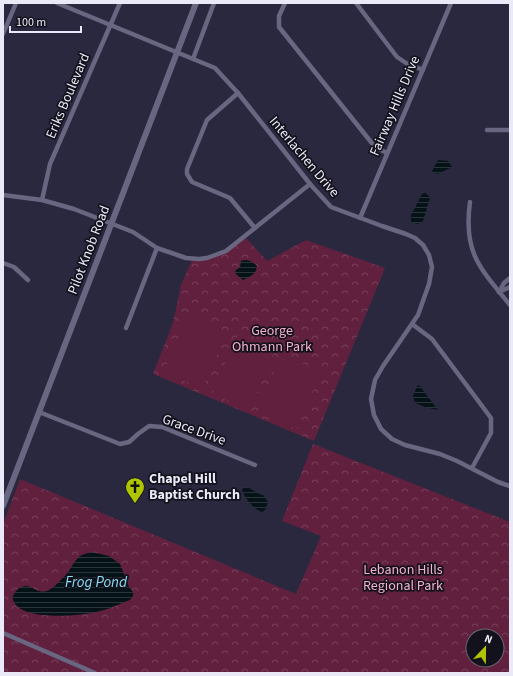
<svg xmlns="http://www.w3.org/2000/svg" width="513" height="676" font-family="'Source Sans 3',sans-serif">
	<defs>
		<pattern id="forest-crowns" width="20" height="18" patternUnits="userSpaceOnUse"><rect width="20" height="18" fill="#61203d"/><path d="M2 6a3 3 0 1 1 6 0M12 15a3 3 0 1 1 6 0" fill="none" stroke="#78405a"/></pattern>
		<pattern id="water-rules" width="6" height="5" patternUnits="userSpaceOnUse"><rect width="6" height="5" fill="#051318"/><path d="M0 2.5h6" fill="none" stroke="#2a353a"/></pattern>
	</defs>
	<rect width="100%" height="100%" fill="#2a283e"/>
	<g fill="url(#forest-crowns)" fill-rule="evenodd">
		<polygon points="245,237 267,261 306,240 385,268 314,441 153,374 173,323 181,285 193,258 212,257"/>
		<path d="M 313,444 L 510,522 L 510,673 L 3,673 L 3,524 L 20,479 L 296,594 L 321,536 L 282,521 ZM 473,636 L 497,636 L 497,660 L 473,660 Z"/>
	</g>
	<g fill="#61203d">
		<polygon points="188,314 227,332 202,389 164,372"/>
		<polygon points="237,336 274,352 250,410 212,394"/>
		<polygon points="281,355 321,371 297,429 257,413"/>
	</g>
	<g fill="url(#water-rules)">
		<polygon points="438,160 448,161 452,167 438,174 434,173 432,171"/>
		<polygon points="425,193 430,197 423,221 418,224 411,222 411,215 422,194"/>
		<path d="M 245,260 C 250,260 254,263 257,266 C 256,275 250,276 243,280 L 236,274 L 235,271 L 240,267 L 241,261 Z"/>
		<polygon points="419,385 438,410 425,407 415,403 413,396 417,386"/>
		<path d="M 244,487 C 251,487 256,494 263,495 L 268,502 L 265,510 L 262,512 C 253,509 245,498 242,490 Z"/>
		<path d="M 92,552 L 109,556 L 120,564 L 129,587 L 133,592 L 133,596 L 130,600 C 119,604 107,610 96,612 C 79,616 23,621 14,602 C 11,597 14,593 18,589 C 31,579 36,597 49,590 C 56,586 64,577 69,571 C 72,566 76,559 80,556 C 83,554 88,553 92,552 Z"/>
	</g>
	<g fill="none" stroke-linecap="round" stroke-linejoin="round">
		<g stroke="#686680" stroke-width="4.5">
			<polyline points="57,3 215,68 238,93 310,184 331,207 382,226 406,234 415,238 423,245 429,255 432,267 429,284 418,315 383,366 375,380 371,399 374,415 381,429 392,439 405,445 440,454 457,461 498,482 510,486"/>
			<polyline points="285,3 279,16 279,27 375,147 387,153"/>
			<polyline points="356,3 397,57 406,63 423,70"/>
			<polyline points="3,34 16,3"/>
			<polyline points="193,59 214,3"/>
			<polyline points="238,93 207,120 187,169 187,174 192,182 230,198 255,228"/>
			<polyline points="487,130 510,130"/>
			<polyline points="3,195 42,200 74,209 133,232 157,248 186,258 199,259 207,258 226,251 310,184"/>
			<polyline points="42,200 50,164 120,3"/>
			<path d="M 470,202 C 463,253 480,268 510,305"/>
			<polyline points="360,218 451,3"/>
			<polyline points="3,263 14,267 28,280"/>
			<polyline points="499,292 504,283 510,278"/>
			<polyline points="499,292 510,287"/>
			<polyline points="412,324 432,339 491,418 491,433 472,468"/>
			<polyline points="126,328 157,248"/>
			<polyline points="39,412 120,444 129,442 138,434 149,426 162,427 255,465"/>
			<polyline points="3,633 95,673"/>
		</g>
		<polyline stroke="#686680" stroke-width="6" points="3,506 196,3"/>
	</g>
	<defs>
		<symbol id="church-pin" viewBox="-11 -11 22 30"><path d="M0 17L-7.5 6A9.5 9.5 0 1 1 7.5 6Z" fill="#b0c502" stroke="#13121c"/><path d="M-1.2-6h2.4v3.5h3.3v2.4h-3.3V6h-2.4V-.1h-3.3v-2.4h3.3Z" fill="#111"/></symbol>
	</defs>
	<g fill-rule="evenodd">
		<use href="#church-pin" x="124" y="476" width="22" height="30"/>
	</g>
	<g text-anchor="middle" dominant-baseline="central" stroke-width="3.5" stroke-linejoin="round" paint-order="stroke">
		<g font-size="14" fill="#eae9f8" stroke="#13121c">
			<text transform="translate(68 96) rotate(-67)">Eriks Boulevard</text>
			<text transform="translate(395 106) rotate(-67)">Fairway Hills Drive</text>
			<text transform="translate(304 157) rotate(50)">Interlachen Drive</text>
			<text transform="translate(89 250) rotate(-69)">Pilot Knob Road</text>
			<text transform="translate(194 430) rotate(20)">Grace Drive</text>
		</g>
		<g font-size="14" fill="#f6b0ca" stroke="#13121c">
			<text x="272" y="331">George<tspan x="272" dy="16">Ohmann Park</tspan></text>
			<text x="403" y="570">Lebanon Hills<tspan x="403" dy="16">Regional Park</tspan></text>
		</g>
		<g font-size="14" font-weight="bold" fill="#eae9f8" stroke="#13121c" text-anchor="start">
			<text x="149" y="479">Chapel Hill<tspan x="149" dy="16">Baptist Church</tspan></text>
		</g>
		<g font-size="15" font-style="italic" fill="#8adcf5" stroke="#13121c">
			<text x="96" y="582">Frog Pond</text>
		</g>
	</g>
	<rect width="513" height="676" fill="none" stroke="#eae9f8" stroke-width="8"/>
	<g transform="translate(485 648) rotate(22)"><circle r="19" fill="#13121c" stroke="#696874"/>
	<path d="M0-3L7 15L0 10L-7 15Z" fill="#b0c502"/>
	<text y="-6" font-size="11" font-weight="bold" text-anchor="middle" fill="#eae9f8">N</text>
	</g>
	<path d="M10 26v6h71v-6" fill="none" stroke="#eae9f8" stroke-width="2"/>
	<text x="16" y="26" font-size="12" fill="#eae9f8" stroke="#13121c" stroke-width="3" paint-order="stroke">100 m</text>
</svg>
